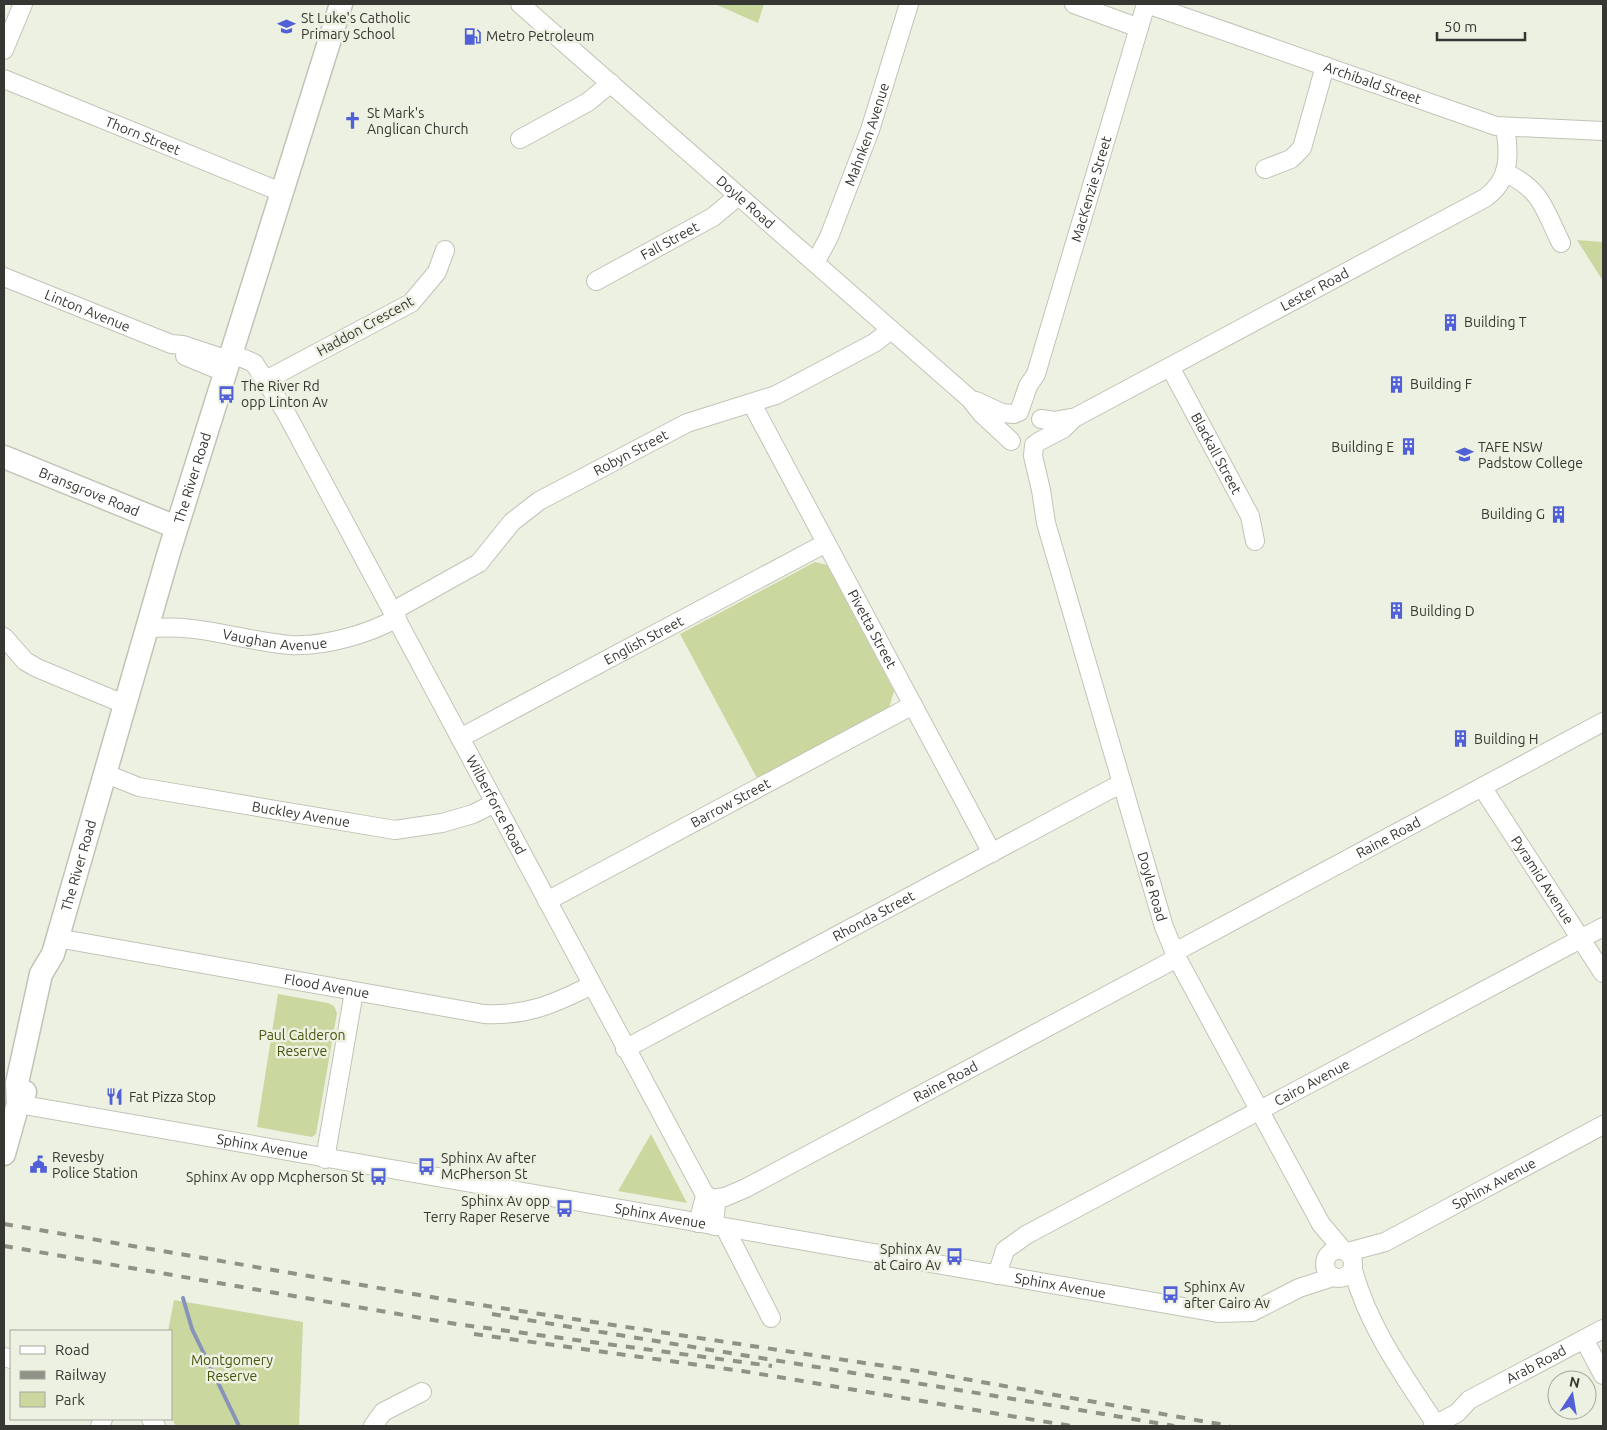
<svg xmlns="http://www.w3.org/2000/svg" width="1607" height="1430" font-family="Ubuntu,sans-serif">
	<rect width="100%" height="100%" fill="#edf1e2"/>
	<g fill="#cad79f">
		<polygon points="715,4 764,4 758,23"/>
		<polygon points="1577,240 1603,242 1603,281"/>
		<polygon points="815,562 827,565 894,691 889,708 757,778 680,634"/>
		<polygon points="278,994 328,1003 334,1006 337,1013 316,1134 312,1137 257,1127"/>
		<polygon points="651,1134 687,1203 618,1191"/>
		<polygon points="174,1300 303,1322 299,1426 176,1426 171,1418 171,1331 168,1331"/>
	</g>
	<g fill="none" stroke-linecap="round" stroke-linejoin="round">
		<polyline stroke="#8893ba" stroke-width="4" points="183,1298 192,1329 239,1426"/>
		<defs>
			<g id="minor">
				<path id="s1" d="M 520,4 L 970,399 L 982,414 L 1011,441"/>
				<polyline points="1074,4 1139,28"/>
				<path id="s2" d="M 1147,4 L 1496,126 L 1603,131"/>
				<polyline points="4,50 23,4"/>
				<path id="s3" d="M 4,79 L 281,192"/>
				<polyline points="520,139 588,102 611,83"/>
				<polyline points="1265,169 1291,159 1302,148 1325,66"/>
				<path d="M 1506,173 C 1542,190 1544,209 1561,243"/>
				<path id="s4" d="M 815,263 L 829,237 L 870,130 L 909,4"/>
				<path id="s5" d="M 4,277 L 171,344 L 183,345 L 228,360"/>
				<path id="s6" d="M 596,281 L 713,217 L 738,196"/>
				<path id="s7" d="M 230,353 L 254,363 L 285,411 L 704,1193 L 716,1203 L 714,1226"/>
				<polyline points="185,356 224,372"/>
				<path id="s8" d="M 1170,367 L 1250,516 L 1255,541"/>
				<polyline points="264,381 411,303 437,272 445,250"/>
				<polyline points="976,401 1002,413 1014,414"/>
				<path id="s9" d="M 752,404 L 992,853"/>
				<path id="s10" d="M 1019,412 L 1028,386 L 1036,374 L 1146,4"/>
				<path id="s11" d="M 1041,419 L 1054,421 L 1076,417 L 1485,198 C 1510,180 1510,156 1505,128"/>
				<polyline points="1038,442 1063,429 1073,419"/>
				<path id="s12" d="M 1034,445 L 1033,456 L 1041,490 L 1046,523 L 1164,927 L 1177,958 L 1321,1224 L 1343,1250"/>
				<path id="s13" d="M 393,611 L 479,563 L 512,522 L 539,501 L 687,423 L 776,395 L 874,343 L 891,330"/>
				<path id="s14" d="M 146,629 C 195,622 242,641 290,645 C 323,647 369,634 397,618"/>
				<polyline points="4,637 25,661 37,668 124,704"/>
				<path id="s15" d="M 460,738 L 826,543"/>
				<path id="s16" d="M 104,773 L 139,787 L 395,830 L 442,823 L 473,814 L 495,803"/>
				<path id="s17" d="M 1482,787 L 1603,973"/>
				<path id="s18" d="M 547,901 L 913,705"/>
				<path id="s19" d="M 57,938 L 484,1014 C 527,1016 554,1004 592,985"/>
				<path id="s20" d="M 1175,952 L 1603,722"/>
				<path id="s21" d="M 625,1049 L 1122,783"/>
				<path id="s22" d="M 18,1104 L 1218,1313 L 1252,1312 L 1299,1288 L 1333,1277"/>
				<polyline points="325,1159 354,992"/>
				<path id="s23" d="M 698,1223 L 704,1200 L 725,1197 L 746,1188 L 1177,958"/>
				<polyline points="725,1228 771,1318"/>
				<circle cx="1339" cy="1264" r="14"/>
				<path id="s24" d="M 1348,1252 L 1385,1242 L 1603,1125"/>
				<path d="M 1353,1270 C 1369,1328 1404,1376 1437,1426"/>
				<path id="s25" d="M 997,1275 L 1005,1250 L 1026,1235 L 1603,927"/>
				<polyline points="1584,1339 1603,1375"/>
				<polyline points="4,1357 11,1359"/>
				<polyline points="151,1419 156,1426"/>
				<polyline points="100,1426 103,1419"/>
				<polyline points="373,1426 383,1412 422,1392"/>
				<path id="s26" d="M 1433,1426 L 1457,1413 L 1469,1400 L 1603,1329"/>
			</g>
			<g id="major">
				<path id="s27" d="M 4,457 L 176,527"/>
				<path id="s28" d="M 18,1104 L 17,1083 L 41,974 L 53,954 L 169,552 L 341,4"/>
				<polyline points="4,1154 18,1104 25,1092"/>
			</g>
		</defs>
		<use href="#minor" stroke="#c0c4b6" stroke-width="20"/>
		<use href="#major" stroke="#c0c4b6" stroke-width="25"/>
		<use href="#minor" stroke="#fff" stroke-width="18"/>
		<use href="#major" stroke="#fff" stroke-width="22"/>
		<g stroke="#909288" stroke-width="4" stroke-dasharray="9 9" stroke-linecap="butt">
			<polyline points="4,1224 461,1302 931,1373 1230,1426"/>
			<polyline points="4,1246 456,1324 772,1366"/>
			<path d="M 492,1314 C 719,1352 947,1387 1174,1426"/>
			<polyline points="474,1334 742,1371 1071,1426"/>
		</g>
	</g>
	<defs>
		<symbol id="school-bare" viewBox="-9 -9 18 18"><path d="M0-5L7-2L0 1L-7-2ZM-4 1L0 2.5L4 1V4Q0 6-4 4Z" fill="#5160d6" stroke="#edf1e2" stroke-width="2.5" paint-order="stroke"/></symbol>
		<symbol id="fuel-bare" viewBox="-9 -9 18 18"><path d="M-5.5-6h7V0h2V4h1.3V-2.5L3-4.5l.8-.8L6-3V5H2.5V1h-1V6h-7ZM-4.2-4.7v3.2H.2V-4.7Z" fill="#5160d6" stroke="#edf1e2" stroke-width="2.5" paint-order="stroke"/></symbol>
		<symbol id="church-bare" viewBox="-9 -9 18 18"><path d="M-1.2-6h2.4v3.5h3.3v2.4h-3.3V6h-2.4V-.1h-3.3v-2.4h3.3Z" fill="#5160d6" stroke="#edf1e2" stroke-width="2.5" paint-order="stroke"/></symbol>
		<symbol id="building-bare" viewBox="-9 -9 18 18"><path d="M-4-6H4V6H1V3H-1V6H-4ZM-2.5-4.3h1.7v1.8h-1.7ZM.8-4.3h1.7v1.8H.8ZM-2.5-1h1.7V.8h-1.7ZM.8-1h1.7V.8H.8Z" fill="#5160d6" stroke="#edf1e2" stroke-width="2.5" paint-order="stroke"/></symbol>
		<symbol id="bus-bare" viewBox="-9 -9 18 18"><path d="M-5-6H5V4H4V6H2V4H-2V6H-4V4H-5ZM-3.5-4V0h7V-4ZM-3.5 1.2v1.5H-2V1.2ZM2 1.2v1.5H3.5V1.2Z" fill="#5160d6" stroke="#edf1e2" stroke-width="2.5" paint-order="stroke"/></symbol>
		<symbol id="university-bare" viewBox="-9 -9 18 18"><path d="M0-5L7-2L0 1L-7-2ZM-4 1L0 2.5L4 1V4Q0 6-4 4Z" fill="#5160d6" stroke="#edf1e2" stroke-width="2.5" paint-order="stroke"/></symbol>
		<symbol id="restaurant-bare" viewBox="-9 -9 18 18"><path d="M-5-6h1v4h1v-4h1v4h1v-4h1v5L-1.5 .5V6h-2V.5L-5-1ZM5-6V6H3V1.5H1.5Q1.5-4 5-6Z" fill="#5160d6" stroke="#edf1e2" stroke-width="2.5" paint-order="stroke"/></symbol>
		<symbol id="civic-bare" viewBox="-9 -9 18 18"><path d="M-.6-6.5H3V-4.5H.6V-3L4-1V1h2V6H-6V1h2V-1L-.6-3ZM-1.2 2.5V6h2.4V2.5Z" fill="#5160d6" stroke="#edf1e2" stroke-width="2.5" paint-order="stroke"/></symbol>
	</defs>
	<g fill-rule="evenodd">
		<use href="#school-bare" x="274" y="14" width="25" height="25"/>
		<use href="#fuel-bare" x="460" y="24" width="25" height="25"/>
		<use href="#church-bare" x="340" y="108" width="25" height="25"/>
		<use href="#building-bare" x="1438" y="310" width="25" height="25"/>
		<use href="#building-bare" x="1384" y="372" width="25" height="25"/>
		<use href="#bus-bare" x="214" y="382" width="25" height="25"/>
		<use href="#building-bare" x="1396" y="434" width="25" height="25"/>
		<use href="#university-bare" x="1452" y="442" width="25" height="25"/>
		<use href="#building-bare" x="1546" y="502" width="25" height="25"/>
		<use href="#building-bare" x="1384" y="598" width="25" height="25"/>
		<use href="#building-bare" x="1448" y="726" width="25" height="25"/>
		<use href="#restaurant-bare" x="102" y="1084" width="25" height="25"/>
		<use href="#civic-bare" x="26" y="1152" width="25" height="25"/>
		<use href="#bus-bare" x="414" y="1154" width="25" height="25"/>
		<use href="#bus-bare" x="366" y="1164" width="25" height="25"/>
		<use href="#bus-bare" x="552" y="1196" width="25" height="25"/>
		<use href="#bus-bare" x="942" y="1244" width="25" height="25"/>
		<use href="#bus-bare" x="1158" y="1282" width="25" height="25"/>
	</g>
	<g text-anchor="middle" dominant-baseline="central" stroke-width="5" stroke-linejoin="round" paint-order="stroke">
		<g font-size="14" fill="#363732" stroke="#edf1e2" text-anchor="start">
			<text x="301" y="18">St Luke's Catholic<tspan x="301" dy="16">Primary School</tspan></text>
			<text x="486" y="36">Metro Petroleum</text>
			<text x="367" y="113">St Mark's<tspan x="367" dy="16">Anglican Church</tspan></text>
			<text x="1464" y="322">Building T</text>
			<text x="1410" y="384">Building F</text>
			<text x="241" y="386">The River Rd<tspan x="241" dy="16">opp Linton Av</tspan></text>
			<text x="1394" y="447" text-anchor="end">Building E</text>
			<text x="1478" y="447">TAFE NSW<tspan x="1478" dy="16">Padstow College</tspan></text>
			<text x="1545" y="514" text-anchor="end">Building G</text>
			<text x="1410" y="611">Building D</text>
			<text x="1474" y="739">Building H</text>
			<text x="129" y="1097">Fat Pizza Stop</text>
			<text x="52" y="1157">Revesby<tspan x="52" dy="16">Police Station</tspan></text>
			<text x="441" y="1158">Sphinx Av after<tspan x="441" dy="16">McPherson St</tspan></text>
			<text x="364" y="1177" text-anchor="end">Sphinx Av opp Mcpherson St</text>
			<text x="550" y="1201" text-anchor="end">Sphinx Av opp<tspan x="550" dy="16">Terry Raper Reserve</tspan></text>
			<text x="941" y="1249" text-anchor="end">Sphinx Av<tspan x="941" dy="16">at Cairo Av</tspan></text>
			<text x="1184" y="1287">Sphinx Av<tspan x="1184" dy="16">after Cairo Av</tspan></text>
		</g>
		<g font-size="14" fill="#363732" stroke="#edf1e2">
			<text stroke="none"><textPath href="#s2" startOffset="239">Archibald Street</textPath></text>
			<text stroke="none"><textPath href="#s3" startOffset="150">Thorn Street</textPath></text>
			<text stroke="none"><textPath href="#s4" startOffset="139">Mahnken Avenue</textPath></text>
			<text stroke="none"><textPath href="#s10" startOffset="235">MacKenzie Street</textPath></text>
			<text stroke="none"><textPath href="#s1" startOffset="300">Doyle Road</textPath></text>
			<text stroke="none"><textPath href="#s6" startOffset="84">Fall Street</textPath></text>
			<text stroke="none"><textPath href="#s11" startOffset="306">Lester Road</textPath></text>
			<text stroke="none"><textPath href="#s5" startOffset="90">Linton Avenue</textPath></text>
			<text transform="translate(365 326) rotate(-29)">Haddon Crescent</text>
			<text stroke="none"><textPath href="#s13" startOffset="289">Robyn Street</textPath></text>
			<text stroke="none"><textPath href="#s8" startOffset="98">Blackall Street</textPath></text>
			<text stroke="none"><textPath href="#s28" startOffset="652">The River Road</textPath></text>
			<text stroke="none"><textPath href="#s27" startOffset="92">Bransgrove Road</textPath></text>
			<text stroke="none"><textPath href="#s9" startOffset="255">Pivetta Street</textPath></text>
			<text stroke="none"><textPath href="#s14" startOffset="130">Vaughan Avenue</textPath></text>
			<text stroke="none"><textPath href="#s15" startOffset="208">English Street</textPath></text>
			<text stroke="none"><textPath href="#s18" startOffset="208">Barrow Street</textPath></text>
			<text stroke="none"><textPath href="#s7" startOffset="530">Wilberforce Road</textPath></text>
			<text stroke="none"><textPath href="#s16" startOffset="202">Buckley Avenue</textPath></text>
			<text stroke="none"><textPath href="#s20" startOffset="242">Raine Road</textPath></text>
			<text stroke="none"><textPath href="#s28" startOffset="248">The River Road</textPath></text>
			<text stroke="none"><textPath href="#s17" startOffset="111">Pyramid Avenue</textPath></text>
			<text stroke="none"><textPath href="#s12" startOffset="458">Doyle Road</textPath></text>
			<text stroke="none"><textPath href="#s21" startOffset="282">Rhonda Street</textPath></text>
			<text stroke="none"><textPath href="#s19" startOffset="274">Flood Avenue</textPath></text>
			<text stroke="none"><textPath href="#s23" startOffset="294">Raine Road</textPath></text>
			<text stroke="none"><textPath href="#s25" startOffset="376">Cairo Avenue</textPath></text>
			<text stroke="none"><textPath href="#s22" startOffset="248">Sphinx Avenue</textPath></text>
			<text stroke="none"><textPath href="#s24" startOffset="162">Sphinx Avenue</textPath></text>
			<text stroke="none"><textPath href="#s22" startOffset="652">Sphinx Avenue</textPath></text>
			<text stroke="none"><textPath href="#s22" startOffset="1058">Sphinx Avenue</textPath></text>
			<text stroke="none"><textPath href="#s26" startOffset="121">Arab Road</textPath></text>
		</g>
		<g font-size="14" fill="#49540d" stroke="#edf1e2">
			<text x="302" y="1035">Paul Calderon<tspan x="302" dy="16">Reserve</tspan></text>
			<text x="232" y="1360">Montgomery<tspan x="232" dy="16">Reserve</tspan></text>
		</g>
	</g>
	<rect width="1607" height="1430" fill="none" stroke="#363732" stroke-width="10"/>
	<rect x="10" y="1330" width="162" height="90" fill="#edf1e2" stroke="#a4a79c"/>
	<rect x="20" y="1346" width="25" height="8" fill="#ffffff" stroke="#a4a79c"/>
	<text x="55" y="1355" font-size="15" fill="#363732">Road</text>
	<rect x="20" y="1371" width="25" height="8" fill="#909288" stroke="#a4a79c"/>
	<text x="55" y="1380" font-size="15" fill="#363732">Railway</text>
	<rect x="20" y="1392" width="25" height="15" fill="#cad79f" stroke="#a4a79c"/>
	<text x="55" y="1405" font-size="15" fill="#363732">Park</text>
	<g transform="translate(1572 1395) rotate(12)"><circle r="24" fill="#edf1e2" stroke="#a4a79c"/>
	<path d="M0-4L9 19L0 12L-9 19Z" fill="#5160d6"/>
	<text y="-8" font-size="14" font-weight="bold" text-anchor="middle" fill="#363732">N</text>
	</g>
	<path d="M1437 32v8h88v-8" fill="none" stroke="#363732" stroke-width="2.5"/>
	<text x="1444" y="32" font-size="15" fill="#363732" stroke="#edf1e2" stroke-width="4" paint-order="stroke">50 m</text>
</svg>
